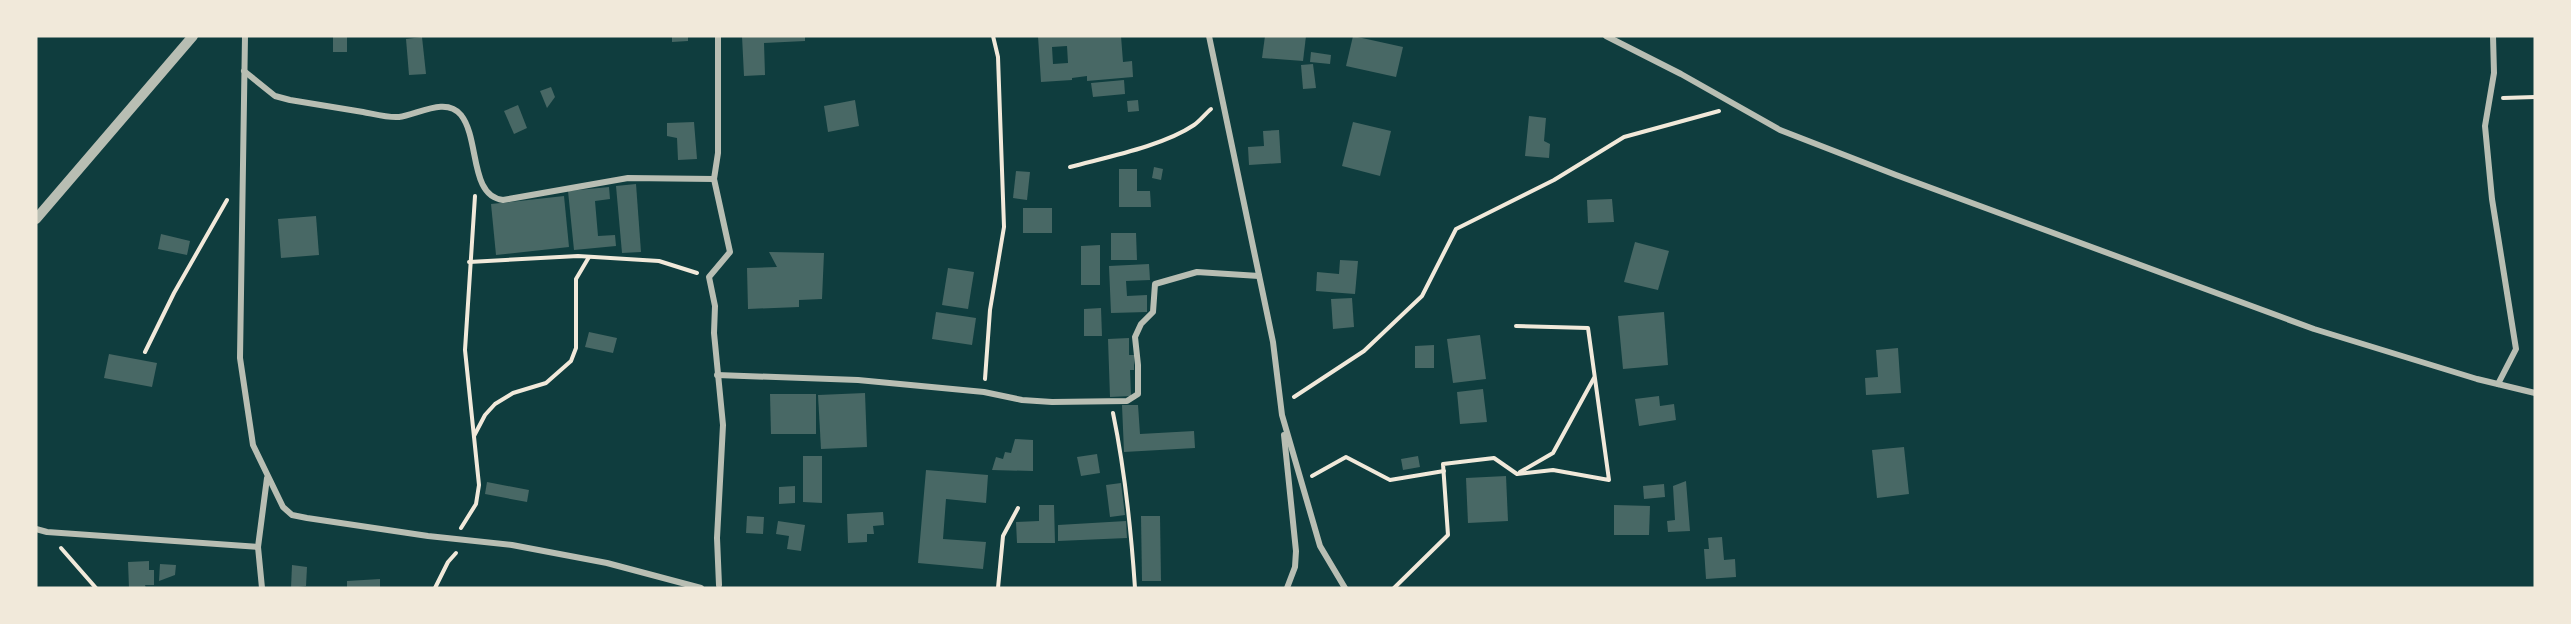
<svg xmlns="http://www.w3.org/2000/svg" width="2571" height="624" font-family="Literata,serif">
	<rect width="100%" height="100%" fill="#0f3d3e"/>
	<g fill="#486865" fill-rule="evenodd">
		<rect x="333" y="36" width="14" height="16"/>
		<polygon points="672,36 688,36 688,41 672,42"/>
		<polygon points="742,36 805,36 805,41 764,43 765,75 744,76"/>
		<path d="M 1038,36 L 1121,36 L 1123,62 L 1132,61 L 1133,77 L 1087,81 L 1087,76 L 1072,78 L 1072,80 L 1041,82 ZM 1067,46 L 1068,63 L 1053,64 L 1052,47 Z"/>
		<polygon points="1265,36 1306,36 1303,61 1262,58"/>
		<polygon points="1353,36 1403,47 1396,77 1346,66"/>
		<polygon points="422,37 426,74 409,75 406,39"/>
		<polygon points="1311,52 1331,55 1330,64 1310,62"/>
		<polygon points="1313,64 1316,88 1303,89 1301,65"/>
		<polygon points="1124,80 1125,94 1093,97 1091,83"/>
		<polygon points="551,87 555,97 547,108 540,91"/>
		<polygon points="855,100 859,126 828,132 824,106"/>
		<polygon points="1138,100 1139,111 1128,112 1127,101"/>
		<polygon points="518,105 527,128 514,134 504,111"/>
		<polygon points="1529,116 1546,118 1544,141 1550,144 1549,158 1525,156"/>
		<polygon points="694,122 697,159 678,160 677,138 667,136 667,123"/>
		<polygon points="1353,122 1391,131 1380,176 1342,166"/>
		<polygon points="1279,130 1281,163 1249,165 1248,147 1264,146 1263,131"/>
		<polygon points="1154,167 1163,169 1161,180 1152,178"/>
		<polygon points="1119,169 1137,169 1137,191 1150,191 1151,207 1119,207"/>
		<polygon points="1016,171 1030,172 1027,200 1013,198"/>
		<polygon points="636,184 641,252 622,253 616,186"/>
		<polygon points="609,187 610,199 595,201 598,236 615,235 616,246 574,250 568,191"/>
		<polygon points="564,196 569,247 496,255 491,204"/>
		<polygon points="1612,199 1614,222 1588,223 1587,200"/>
		<rect x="1023" y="208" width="29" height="25"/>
		<polygon points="316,216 319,255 281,258 278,219"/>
		<polygon points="1111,233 1136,233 1137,260 1111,260"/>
		<polygon points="161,234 190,241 187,255 158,249"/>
		<polygon points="1635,242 1669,251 1658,290 1624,282"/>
		<polygon points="1100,245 1100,285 1081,285 1081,246"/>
		<polygon points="769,252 824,253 822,299 799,300 799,307 748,309 747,268 777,267"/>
		<polygon points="1340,260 1358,261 1355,294 1316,291 1317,272 1339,274"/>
		<polygon points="1149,264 1150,280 1126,281 1127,296 1147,295 1147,312 1111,313 1109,266"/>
		<polygon points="948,268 974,272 968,309 942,305"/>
		<polygon points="1352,298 1354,327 1333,329 1331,299"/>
		<polygon points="1101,308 1102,336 1084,336 1084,309"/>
		<polygon points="936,312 976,318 972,345 932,339"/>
		<polygon points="1664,312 1668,365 1623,369 1618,316"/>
		<polygon points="589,332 617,338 613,353 585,347"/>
		<polygon points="1480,335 1486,379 1453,383 1447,339"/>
		<polygon points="1129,338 1129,355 1134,355 1134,370 1130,370 1131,396 1110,397 1108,339"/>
		<polygon points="1434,345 1434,368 1415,368 1415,346"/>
		<polygon points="1898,348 1901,393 1866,395 1865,378 1878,377 1876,350"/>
		<polygon points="109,354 157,363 152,387 104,378"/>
		<polygon points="1483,389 1487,422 1460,424 1457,392"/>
		<polygon points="865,393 867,447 821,449 818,395"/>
		<polygon points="770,394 816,394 816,434 771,434"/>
		<polygon points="1659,396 1660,406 1674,404 1676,420 1639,426 1635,399"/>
		<polygon points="1122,405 1138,405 1140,434 1194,431 1195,448 1124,452"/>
		<polygon points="1015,439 1033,440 1033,471 992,470 996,457 1003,459 1005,452 1011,453"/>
		<polygon points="1904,447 1909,494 1877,498 1872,450"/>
		<polygon points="1097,454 1100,473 1081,476 1077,457"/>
		<polygon points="803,456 822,456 822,503 803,502"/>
		<polygon points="1418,456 1420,467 1403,470 1401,459"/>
		<polygon points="926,470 988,475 986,503 946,499 943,539 986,542 983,569 918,563"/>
		<polygon points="1506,476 1508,521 1468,523 1466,478"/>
		<polygon points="1686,481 1690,531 1668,532 1667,521 1675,520 1673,486"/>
		<polygon points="487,482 529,490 527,502 485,494"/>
		<polygon points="1121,483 1125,515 1110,517 1106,485"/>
		<polygon points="1664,484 1665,497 1644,499 1643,486"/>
		<polygon points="795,486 795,503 779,504 779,487"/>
		<polygon points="1039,505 1054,505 1055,543 1017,543 1016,522 1039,521"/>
		<polygon points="1614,505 1650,506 1649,535 1614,535"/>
		<polygon points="883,512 884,525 873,526 874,534 867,534 867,542 848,543 847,514"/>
		<polygon points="747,516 764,517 763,534 746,533"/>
		<polygon points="1141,516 1160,516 1161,581 1142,581"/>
		<polygon points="778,521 805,525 801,551 787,549 789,536 776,534"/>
		<polygon points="1126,521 1127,538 1058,541 1058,525"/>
		<polygon points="1722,537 1724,560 1735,559 1736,577 1706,579 1704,549 1709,549 1708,538"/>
		<polygon points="149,561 149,570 154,570 154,585 145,585 146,588 129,588 128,562"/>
		<polygon points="160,564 176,565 175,575 159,581"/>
		<polygon points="292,565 307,567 306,586 291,588"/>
		<polygon points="380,579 380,588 347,588 347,581"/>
	</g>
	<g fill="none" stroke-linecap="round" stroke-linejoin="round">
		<g stroke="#f1e9da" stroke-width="4">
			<polyline points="2503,98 2535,97"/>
			<path d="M 1070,167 C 1107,157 1163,146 1194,125 C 1200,121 1205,114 1211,109"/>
			<polyline points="469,262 578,256 659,261 697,273"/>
			<polyline points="145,352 174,293 227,200"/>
			<polyline points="985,379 990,310 1004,227 998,57 993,36"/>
			<polyline points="1294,397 1364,351 1422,296 1456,229 1554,180 1624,137 1719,111"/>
			<path d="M 1113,413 C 1125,471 1131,529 1135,588"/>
			<polyline points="474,436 485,415 495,404 513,393 546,383 571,361 576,348 576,279 589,257"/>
			<polyline points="1520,472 1553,453 1594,378"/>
			<polyline points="1312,476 1346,457 1390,480 1444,471"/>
			<polyline points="461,528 476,504 479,485 465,350 475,196"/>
			<polyline points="61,548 96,588"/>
			<polyline points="435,588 448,562 456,553"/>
			<polyline points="998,588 1003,536 1018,508"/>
			<polyline points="1394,588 1448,535 1443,464 1494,458 1517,474 1553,470 1609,480 1588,328 1516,326"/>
		</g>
		<g stroke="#b8beb3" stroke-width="6">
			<polyline points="245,36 240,358 253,445 283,507 292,515 307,518 428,536 512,545 607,563 701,588"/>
			<polyline points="718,36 718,153 714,179 730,252 709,277 715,306 714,333 723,425 717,538 719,585"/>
			<polyline points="1209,36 1273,342 1282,415 1320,546 1345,588"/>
			<polyline points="1606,36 1681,74 1780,130 1896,175 2314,329 2477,379 2535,393"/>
			<polyline points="2493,36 2494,73 2485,126 2492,199 2516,349 2498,384"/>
			<path d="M 244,71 L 275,96 L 290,100 C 314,104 338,108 363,112 C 374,114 388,118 399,117 C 417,115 446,96 461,115 C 480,139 469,196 503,200 L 628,178 L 714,179"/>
			<polyline points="717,375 858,380 984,392 1022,400 1052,402 1127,401 1138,394 1138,365 1135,337 1141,324 1153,312 1155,284 1197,272 1259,276"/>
			<polyline points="1284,435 1296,551 1295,567 1287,588"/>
			<polyline points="36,529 47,532 258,547"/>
			<polyline points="262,588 258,547 267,478"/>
		</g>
		<polyline stroke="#b8beb3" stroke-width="10" points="36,219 193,36"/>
	</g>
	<rect width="2571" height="624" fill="none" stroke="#f1e9da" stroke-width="75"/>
</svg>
